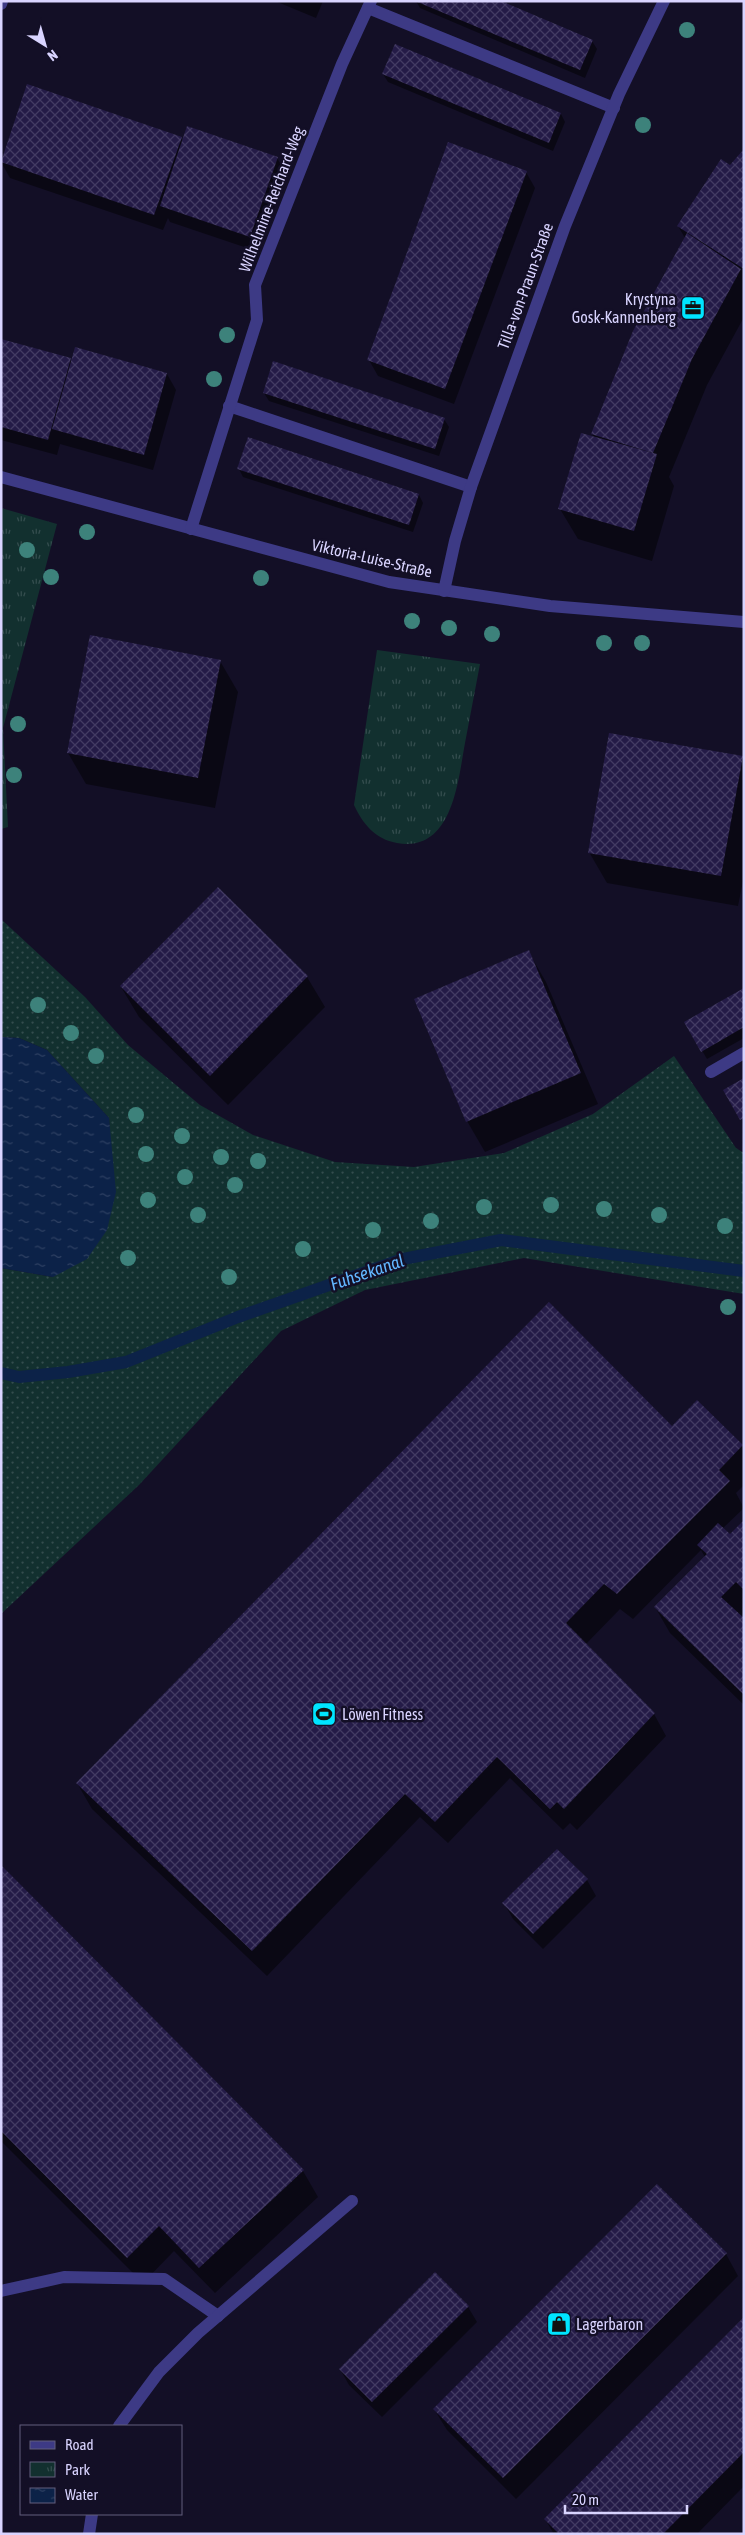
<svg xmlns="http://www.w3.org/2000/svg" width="745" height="2535" font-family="'Asap Condensed',sans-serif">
	<defs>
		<pattern id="grass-dots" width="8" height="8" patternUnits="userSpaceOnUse" patternTransform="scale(1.25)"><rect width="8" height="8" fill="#12302f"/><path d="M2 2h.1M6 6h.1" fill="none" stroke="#344d4e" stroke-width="1.8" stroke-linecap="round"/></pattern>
		<pattern id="park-tufts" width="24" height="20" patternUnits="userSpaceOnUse" patternTransform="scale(1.25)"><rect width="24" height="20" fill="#12302f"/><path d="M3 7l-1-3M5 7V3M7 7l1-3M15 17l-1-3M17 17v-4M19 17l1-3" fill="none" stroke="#344d4e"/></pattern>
		<pattern id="water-ripples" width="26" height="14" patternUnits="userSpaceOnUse" patternTransform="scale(1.25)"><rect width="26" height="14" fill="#0c2248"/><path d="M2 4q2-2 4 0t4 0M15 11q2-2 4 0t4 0" fill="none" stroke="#2f4163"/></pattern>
		<pattern id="building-cross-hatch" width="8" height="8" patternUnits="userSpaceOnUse" patternTransform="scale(1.25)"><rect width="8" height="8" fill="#241b47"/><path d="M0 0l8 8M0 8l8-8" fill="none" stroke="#433b63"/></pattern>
	</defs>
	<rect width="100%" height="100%" fill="#130f26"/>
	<polygon fill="url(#grass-dots)" points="1,919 85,997 128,1045 200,1105 253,1135 335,1162 414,1167 504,1153 593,1114 674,1056 736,1148 744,1153 744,1294 524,1258 365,1290 281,1331 139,1485 1,1614 1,1268 53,1277 111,1153 109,1118 47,1050 19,1038 1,1037"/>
	<g fill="url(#park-tufts)">
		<polygon points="1,508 57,524 3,728 8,827 1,829"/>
		<path d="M 377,650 L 480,664 C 475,690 470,717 465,743 C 458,780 453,853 397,843 C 375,839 363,824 354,805 Z"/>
	</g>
	<polygon fill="url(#water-ripples)" points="1,1037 19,1038 47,1050 109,1118 116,1192 107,1230 87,1259 53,1277 1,1268"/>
	<g fill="#0007">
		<polygon points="275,1 323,1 316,18"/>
		<polygon points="416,1 497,1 592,41 597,49 585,78 420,8"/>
		<polygon points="396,45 561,114 565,122 553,151 388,82 383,74"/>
		<polygon points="181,138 183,142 277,158 286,173 259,252 170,222 168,218 163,230 10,178 1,162"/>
		<polygon points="744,151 744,317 707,385 669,477 674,486 652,561 578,539 560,509 594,438 592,434 685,238 678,226 735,170"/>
		<polygon points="526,172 535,188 454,404 378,376 369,360"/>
		<polygon points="1,340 73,360 167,374 176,390 153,470 60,444 57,455 1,440"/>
		<polygon points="264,393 444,419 449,427 439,456 269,401"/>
		<polygon points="239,469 419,495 423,503 413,532 243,477"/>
		<polygon points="220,661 238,692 215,808 86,784 68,753"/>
		<polygon points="742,758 744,761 744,876 738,906 607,883 589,852"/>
		<polygon points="528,951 546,982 598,1104 485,1152 467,1121"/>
		<polygon points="307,977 325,1007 228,1105 139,1017 121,987"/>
		<polygon points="744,989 744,1038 707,1059 686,1023"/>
		<polygon points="672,1428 742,1446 744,1449 744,1485 736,1493 744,1508 722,1529 730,1536 744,1522 744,1615 741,1617 744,1620 744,1705 670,1633 655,1607 705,1557 701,1550 633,1619 620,1609 585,1645 654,1714 666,1736 577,1830 570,1823 563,1830 510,1778 448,1843 420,1817 267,1976 92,1809 77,1783"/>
		<polygon points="1,1866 303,2171 318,2197 215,2293 174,2251 143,2283 1,2141"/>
		<polygon points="587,1880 596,1896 543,1949 513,1919 504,1903"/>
		<polygon points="726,2254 738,2276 516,2499 447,2430 434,2409"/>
		<polygon points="468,2307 477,2322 382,2417 349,2385 340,2369"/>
		<polygon points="744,2319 744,2486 697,2534 554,2534 545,2519"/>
	</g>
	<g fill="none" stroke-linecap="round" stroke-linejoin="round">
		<polyline stroke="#0c2248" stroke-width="12" points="1,1373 19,1377 68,1372 126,1362 238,1317 403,1259 501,1240 744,1271"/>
	</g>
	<g fill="url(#building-cross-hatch)">
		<polygon points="415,1 501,1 593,40 580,70"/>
		<polygon points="395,44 561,113 549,143 382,74"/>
		<polygon points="27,84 182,137 154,215 1,162"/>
		<polygon points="187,126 278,157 250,237 160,206"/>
		<polygon points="448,142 527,171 445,389 367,360"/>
		<polygon points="744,149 744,269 677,226 721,159 730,165"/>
		<polygon points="687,233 741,269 692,359 653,453 591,434 633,331"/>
		<polygon points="1,339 71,358 48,440 1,427"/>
		<polygon points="75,347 167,373 144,455 52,429"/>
		<polygon points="273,361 445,418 435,449 263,393"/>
		<polygon points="581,433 657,454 634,531 558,509"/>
		<polygon points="248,437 419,494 409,525 237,469"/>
		<polygon points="90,635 221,660 198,778 67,753"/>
		<polygon points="609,733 743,756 721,876 588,853"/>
		<polygon points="218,887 308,976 210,1076 120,986"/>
		<polygon points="529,950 581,1073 466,1122 414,999"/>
		<polygon points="744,988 744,1027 701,1052 684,1022"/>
		<polygon points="744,1078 744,1118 740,1120 723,1090"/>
		<polygon points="549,1302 672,1426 697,1400 743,1445 719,1470 730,1481 617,1594 604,1584 566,1623 655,1713 564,1809 557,1802 550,1809 497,1757 435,1822 405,1794 252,1951 76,1783"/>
		<polygon points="744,1520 744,1590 736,1582 721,1597 744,1618 744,1695 654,1607 707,1554 697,1545 718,1523 730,1534"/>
		<polygon points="557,1849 588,1879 533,1934 502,1903"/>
		<polygon points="1,1865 304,2170 199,2268 159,2226 127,2258 1,2131"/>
		<polygon points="657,2184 727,2253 503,2478 433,2409"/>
		<polygon points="435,2272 469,2306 372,2402 339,2369"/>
		<polygon points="744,2317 744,2452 663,2534 559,2534 544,2519"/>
	</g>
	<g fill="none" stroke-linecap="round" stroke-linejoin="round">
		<g stroke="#3d3a85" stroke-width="12">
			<polyline points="368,8 614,108"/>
			<polyline points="229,406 471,487"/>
			<polyline points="711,1072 744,1053"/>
			<polyline points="1,2291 64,2277 164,2279 218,2316"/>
			<polyline points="119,2426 159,2372 198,2333 352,2201"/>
			<polyline points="89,2534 92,2514"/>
		</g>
		<g stroke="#3d3a85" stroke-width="12">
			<polyline points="1,4 2,1"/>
			<polyline points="1,477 389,582 550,606 744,622"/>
			<polyline points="191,529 257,320 255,285 342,64 371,1"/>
			<polyline points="444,591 455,541 471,487 565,226 619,94 664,1"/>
		</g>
	</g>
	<g fill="#3d827b">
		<circle cx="687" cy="30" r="8"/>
		<circle cx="643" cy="125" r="8"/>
		<circle cx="227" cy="335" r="8"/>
		<circle cx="214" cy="379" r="8"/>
		<circle cx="87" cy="532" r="8"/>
		<circle cx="27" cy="550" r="8"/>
		<circle cx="51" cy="577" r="8"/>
		<circle cx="261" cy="578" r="8"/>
		<circle cx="412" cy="621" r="8"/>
		<circle cx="449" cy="628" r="8"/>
		<circle cx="492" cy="634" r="8"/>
		<circle cx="604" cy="643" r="8"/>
		<circle cx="642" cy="643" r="8"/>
		<circle cx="18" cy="724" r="8"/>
		<circle cx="14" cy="775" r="8"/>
		<circle cx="38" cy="1005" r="8"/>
		<circle cx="71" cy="1033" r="8"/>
		<circle cx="96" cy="1056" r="8"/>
		<circle cx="136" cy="1115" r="8"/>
		<circle cx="182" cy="1136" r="8"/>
		<circle cx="146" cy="1154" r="8"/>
		<circle cx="221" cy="1157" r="8"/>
		<circle cx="258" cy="1161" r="8"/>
		<circle cx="185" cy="1177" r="8"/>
		<circle cx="235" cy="1185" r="8"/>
		<circle cx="148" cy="1200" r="8"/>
		<circle cx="551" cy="1205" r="8"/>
		<circle cx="484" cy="1207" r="8"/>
		<circle cx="604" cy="1209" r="8"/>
		<circle cx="198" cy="1215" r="8"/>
		<circle cx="659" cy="1215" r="8"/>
		<circle cx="431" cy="1221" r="8"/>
		<circle cx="725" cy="1226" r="8"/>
		<circle cx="373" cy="1230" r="8"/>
		<circle cx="303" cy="1249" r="8"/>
		<circle cx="128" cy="1258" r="8"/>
		<circle cx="229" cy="1277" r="8"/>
		<circle cx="728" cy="1307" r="8"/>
	</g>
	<defs>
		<symbol id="office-square" viewBox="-11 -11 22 22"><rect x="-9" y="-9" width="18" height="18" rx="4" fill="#00e5ff" stroke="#130f26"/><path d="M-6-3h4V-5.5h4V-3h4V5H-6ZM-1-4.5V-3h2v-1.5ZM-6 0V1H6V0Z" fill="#111"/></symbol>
		<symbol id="stadium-square" viewBox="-11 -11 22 22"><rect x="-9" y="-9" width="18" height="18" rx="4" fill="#00e5ff" stroke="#130f26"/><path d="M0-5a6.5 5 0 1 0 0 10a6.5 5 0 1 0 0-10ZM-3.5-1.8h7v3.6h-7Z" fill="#111"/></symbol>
		<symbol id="shop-square" viewBox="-11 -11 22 22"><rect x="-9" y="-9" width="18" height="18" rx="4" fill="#00e5ff" stroke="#130f26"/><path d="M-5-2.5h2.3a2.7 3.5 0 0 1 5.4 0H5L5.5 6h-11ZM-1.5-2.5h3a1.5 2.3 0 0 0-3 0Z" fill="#111"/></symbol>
	</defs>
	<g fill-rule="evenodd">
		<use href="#office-square" x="679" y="294" width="28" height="28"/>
		<use href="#stadium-square" x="310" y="1700" width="28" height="28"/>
		<use href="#shop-square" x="545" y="2310" width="28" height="28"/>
	</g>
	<g text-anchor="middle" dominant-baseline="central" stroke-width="5" stroke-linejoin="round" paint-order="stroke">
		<g font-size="16" fill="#d9d4ff" stroke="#130f26">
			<text transform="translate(271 199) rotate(-69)">Wilhelmine-Reichard-Weg</text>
			<text transform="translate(525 286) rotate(-70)">Tilla-von-Praun-Straße</text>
			<text transform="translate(372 558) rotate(13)">Viktoria-Luise-Straße</text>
		</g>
		<g font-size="16" fill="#d9d4ff" stroke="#130f26" text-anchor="start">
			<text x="676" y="299" text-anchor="end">Krystyna<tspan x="676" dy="18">Gosk-Kannenberg</tspan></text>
			<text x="342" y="1714">Löwen Fitness</text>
			<text x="576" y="2324">Lagerbaron</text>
		</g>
		<g font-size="18" font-style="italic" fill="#62b6ff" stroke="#130f26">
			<text transform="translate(367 1272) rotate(-19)">Fuhsekanal</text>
		</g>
	</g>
	<rect width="745" height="2535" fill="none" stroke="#d9d4ff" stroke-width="5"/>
	<rect x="20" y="2425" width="162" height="90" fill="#130f26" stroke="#625e7d"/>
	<rect x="30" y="2441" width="25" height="8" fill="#3d3a85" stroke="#625e7d"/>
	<text x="65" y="2450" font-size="15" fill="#d9d4ff">Road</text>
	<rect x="30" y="2462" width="25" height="15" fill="url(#park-tufts)" stroke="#625e7d"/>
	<text x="65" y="2475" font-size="15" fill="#d9d4ff">Park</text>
	<rect x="30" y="2488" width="25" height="15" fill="url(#water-ripples)" stroke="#625e7d"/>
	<text x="65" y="2500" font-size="15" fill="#d9d4ff">Water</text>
	<g transform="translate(45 45) rotate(143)" stroke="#130f26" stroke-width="4" paint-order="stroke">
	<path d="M0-4L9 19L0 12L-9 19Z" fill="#d9d4ff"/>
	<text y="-8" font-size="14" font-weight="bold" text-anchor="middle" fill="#d9d4ff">N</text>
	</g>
	<path d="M565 2505v8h122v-8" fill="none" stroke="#d9d4ff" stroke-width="2.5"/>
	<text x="572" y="2505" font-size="15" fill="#d9d4ff" stroke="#130f26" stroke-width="4" paint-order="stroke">20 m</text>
</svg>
